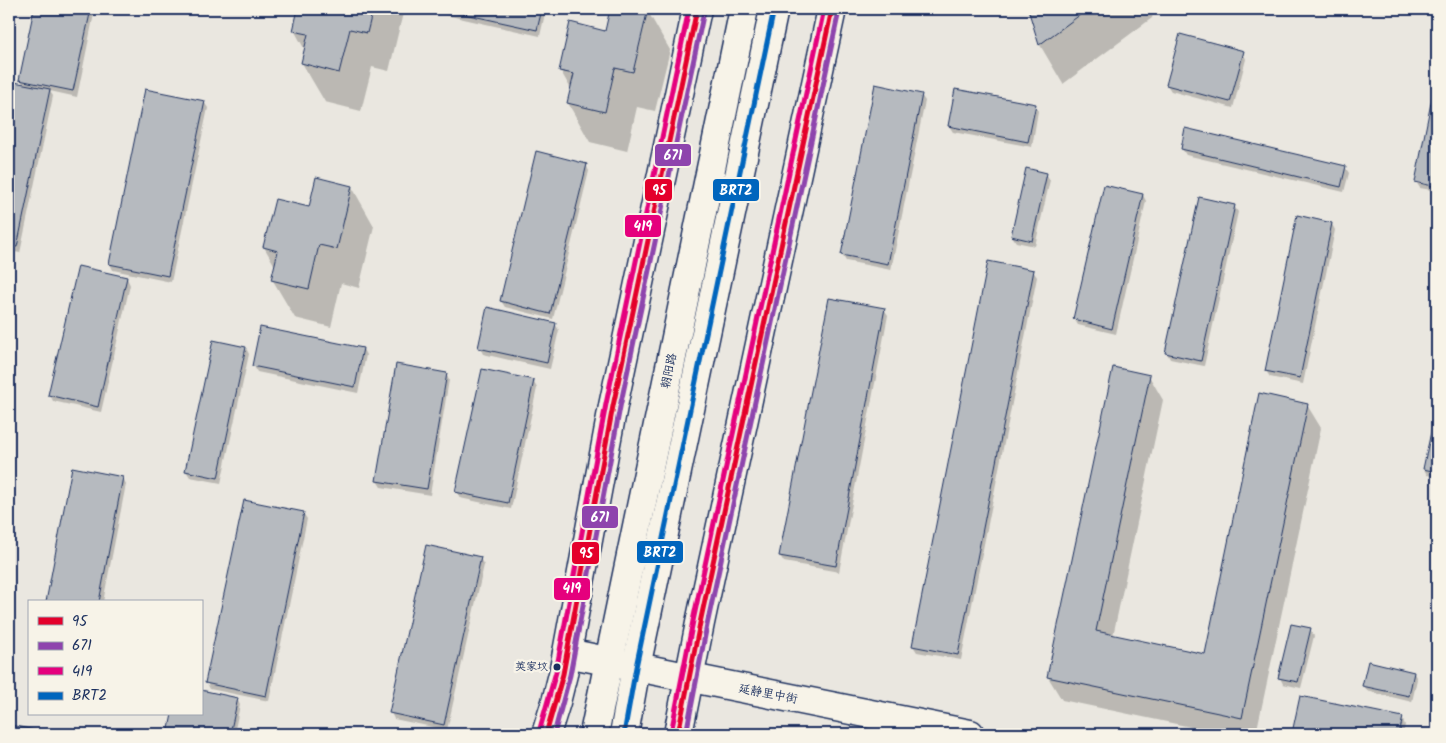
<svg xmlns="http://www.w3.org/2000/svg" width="1446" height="743" font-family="Kalam,'LXGW WenKai TC',sans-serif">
	<rect width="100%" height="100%" fill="#eae7e0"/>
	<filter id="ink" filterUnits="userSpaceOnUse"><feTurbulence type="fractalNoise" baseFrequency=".02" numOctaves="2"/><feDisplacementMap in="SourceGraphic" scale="10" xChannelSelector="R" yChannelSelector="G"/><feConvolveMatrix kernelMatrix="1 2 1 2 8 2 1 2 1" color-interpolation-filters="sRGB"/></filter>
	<g filter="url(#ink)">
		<g fill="#0003">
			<polygon points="36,9 95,9 77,97 50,91 53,96 20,253 9,251 9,82 24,85 21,80"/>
			<polygon points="299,9 404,9 389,71 372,67 361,111 325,102 302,63 305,50 294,30"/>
			<polygon points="419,9 546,9 540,36"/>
			<polygon points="612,9 640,9 647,10 670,50 655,111 637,107 627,151 590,142 568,103 571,89 560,70 606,32"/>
			<polygon points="1030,9 1154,9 1152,18 1063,84 1040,45"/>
			<polygon points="1243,52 1246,59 1233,108 1171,91 1167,85"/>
			<polygon points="1437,79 1437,191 1420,188 1416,182"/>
			<polygon points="921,95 925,101 891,270 846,261 842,255"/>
			<polygon points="204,102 208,108 171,282 113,270 110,264"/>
			<polygon points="1035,105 1038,111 1032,147 953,132 949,126"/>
			<polygon points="1186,129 1345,167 1349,173 1344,192 1186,155 1182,149"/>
			<polygon points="586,165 589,171 553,319 505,307 501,301"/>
			<polygon points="1046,174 1050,180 1035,246 1016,242 1012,236"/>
			<polygon points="1105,186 1143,195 1146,201 1116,334 1078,325 1074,319"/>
			<polygon points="352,187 374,226 359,288 341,283 331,327 295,318 272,279 275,266 264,247 310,209"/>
			<polygon points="1234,206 1238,212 1204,366 1170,359 1167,353"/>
			<polygon points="1332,224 1335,230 1303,384 1270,377 1266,371"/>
			<polygon points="1033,271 1037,277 961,660 917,652 913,646"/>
			<polygon points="127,278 130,285 101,412 53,401 50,395"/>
			<polygon points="884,309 888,315 839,572 784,562 780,556"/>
			<polygon points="555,324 559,330 550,369 483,354 480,348"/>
			<polygon points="246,348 249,354 221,483 190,477 186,471"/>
			<polygon points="363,349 366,355 358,393 257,372 254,366"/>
			<polygon points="446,374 449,380 430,495 381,487 377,481"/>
			<polygon points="1149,376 1163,400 1113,636 1206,656 1307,405 1321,428 1256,734 1224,734 1062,700 1048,677"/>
			<polygon points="533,381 537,388 511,509 460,498 457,492"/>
			<polygon points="1437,410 1437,477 1427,475 1424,469"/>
			<polygon points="123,478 126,484 103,602 47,602"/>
			<polygon points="303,513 307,519 269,701 210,689 207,683"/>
			<polygon points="480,559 484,565 447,730 394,719 391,713"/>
			<polygon points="1310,629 1314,636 1301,688 1283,684 1280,678"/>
			<polygon points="1414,673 1417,679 1412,702 1367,691 1364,685"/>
			<polygon points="237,699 240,705 234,734 169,734 173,714 201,714"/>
			<polygon points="1402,718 1405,725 1403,734 1295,734 1294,732"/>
		</g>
		<g fill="#b6babf" stroke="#1b2f5e">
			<polygon points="34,9 91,9 73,91 19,80"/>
			<polygon points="298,9 373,9 367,33 350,29 339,73 301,63 308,34 293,31"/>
			<polygon points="441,9 542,9 537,30"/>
			<polygon points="610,9 648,9 633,72 615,68 605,112 567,103 574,74 559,71 570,22 605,31"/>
			<polygon points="1028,9 1088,9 1039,45"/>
			<polygon points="1180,34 1244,51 1230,102 1166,85"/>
			<polygon points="1437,73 1437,187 1415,182"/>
			<polygon points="9,81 50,89 17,247 9,246"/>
			<polygon points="875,84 922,94 888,264 841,255"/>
			<polygon points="145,89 205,101 168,276 109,264"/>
			<polygon points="955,89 1036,104 1028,142 948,126"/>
			<polygon points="1185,128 1346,166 1341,187 1181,149"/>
			<polygon points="536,151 587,164 550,314 500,301"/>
			<polygon points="1026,168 1047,173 1032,241 1011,236"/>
			<polygon points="316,177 352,186 337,249 319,245 309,289 271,280 278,251 263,247 275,199 309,207"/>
			<polygon points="1104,185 1143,194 1112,329 1073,319"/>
			<polygon points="1199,197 1235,205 1201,361 1165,353"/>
			<polygon points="1297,215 1332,223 1300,378 1265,371"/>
			<polygon points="988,261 1034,270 958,655 912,646"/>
			<polygon points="78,266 127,277 98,407 48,395"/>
			<polygon points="829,298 885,308 836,566 779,556"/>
			<polygon points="487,307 556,323 547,363 478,348"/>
			<polygon points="260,327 363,348 355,387 252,366"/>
			<polygon points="213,340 246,347 218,478 185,471"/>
			<polygon points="396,364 447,373 427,489 376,481"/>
			<polygon points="1113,367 1150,375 1096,631 1205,654 1259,393 1308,404 1242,718 1047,677"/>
			<polygon points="482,369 534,380 508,503 455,492"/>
			<polygon points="1437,404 1437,472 1423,469"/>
			<polygon points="72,467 123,477 99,602 46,602"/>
			<polygon points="244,500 304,512 266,696 205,683"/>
			<polygon points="426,545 481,557 444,725 389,713"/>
			<polygon points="1291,624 1311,628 1298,682 1278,678"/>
			<polygon points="1368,661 1414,672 1409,696 1362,686"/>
			<polygon points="201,690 238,698 230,734 168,734 172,714 201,714"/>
			<polygon points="1300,696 1403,717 1399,734 1300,734 1292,733"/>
			<polygon points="10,725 55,734 9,734"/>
		</g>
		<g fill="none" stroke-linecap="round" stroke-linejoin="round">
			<defs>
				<polyline id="street" points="567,653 970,734"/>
				<g id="secondary">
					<polyline points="546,734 556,702 563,674 613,406 697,9"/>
					<polyline points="678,734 700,623 832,9"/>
				</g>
				<g id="highway">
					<polyline points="594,734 744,9"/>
					<polyline points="624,734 636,667 774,9"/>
				</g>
			</defs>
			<use href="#street" stroke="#1b2f5e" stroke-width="31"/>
			<use href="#secondary" stroke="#1b2f5e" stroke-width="31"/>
			<use href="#highway" stroke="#1b2f5e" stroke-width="31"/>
			<use href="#street" stroke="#f7f3e8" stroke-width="28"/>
			<use href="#secondary" stroke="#f7f3e8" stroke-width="28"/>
			<use href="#highway" stroke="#f7f3e8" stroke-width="28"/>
			<defs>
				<g id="bus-1">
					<polyline points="546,734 563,674 613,406 697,9"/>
					<polyline points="678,734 700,623 832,9"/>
				</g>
				<g id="bus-2">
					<polyline points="554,734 570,675 620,407 704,11"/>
					<polyline points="686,734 707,625 839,11"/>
				</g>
				<g id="bus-3">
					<polyline points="539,732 556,672 606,404 689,9"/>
					<polyline points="671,733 693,621 824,9"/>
				</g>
				<polyline id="bus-4" points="624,734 636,667 774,9"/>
			</defs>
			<use href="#bus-1" stroke="#f7f3e8" stroke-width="9"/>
			<use href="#bus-2" stroke="#f7f3e8" stroke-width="9"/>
			<use href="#bus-3" stroke="#f7f3e8" stroke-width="9"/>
			<use href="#bus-4" stroke="#f7f3e8" stroke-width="9"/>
			<use href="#bus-1" stroke="#e4002b" stroke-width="5"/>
			<use href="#bus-2" stroke="#8e44ad" stroke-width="5"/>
			<use href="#bus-3" stroke="#e5007d" stroke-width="5"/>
			<use href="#bus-4" stroke="#0065bd" stroke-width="5"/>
		</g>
	</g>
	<circle fill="#1b2f5e" stroke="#f7f3e8" stroke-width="2" cx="557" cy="667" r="4.5"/>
	<g text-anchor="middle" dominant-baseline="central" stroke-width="4.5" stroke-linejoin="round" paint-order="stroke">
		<g font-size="11" fill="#1b2f5e" stroke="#f7f3e8" text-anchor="end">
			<text x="548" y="667">英家坟</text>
		</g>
		<g font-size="12" fill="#1b2f5e" stroke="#f7f3e8">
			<text transform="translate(669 371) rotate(-78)">朝阳路</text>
			<text transform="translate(768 694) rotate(11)">延静里中街</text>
		</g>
	</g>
	<g stroke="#f7f3e8" stroke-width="2">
		<rect x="654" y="143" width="38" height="24" rx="5" fill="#8e44ad"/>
		<rect x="712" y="178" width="48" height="24" rx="5" fill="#0065bd"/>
		<rect x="644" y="178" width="29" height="24" rx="5" fill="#e4002b"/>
		<rect x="624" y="214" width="38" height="24" rx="5" fill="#e5007d"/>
		<rect x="581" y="505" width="38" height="24" rx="5" fill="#8e44ad"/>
		<rect x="636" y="540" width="48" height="24" rx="5" fill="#0065bd"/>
		<rect x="571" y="541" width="29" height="24" rx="5" fill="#e4002b"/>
		<rect x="553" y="577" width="38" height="24" rx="5" fill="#e5007d"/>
	</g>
	<g font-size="14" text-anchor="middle" font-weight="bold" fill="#fff">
		<text x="673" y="160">671</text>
		<text x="736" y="195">BRT2</text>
		<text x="659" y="195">95</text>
		<text x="643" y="231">419</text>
		<text x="600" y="522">671</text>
		<text x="660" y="557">BRT2</text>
		<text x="586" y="558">95</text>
		<text x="572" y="593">419</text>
	</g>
	<rect width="1446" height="743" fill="none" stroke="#f7f3e8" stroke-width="30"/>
	<rect x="15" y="15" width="1416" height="713" fill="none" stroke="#1b2f5e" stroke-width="2" filter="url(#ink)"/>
	<rect x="28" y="600" width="175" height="115" fill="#f7f3e8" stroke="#9fa5b1"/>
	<rect x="38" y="617" width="25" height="8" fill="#e4002b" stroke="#9fa5b1"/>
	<text x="72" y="626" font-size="15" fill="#1b2f5e">95</text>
	<rect x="38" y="642" width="25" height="8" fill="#8e44ad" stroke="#9fa5b1"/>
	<text x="72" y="650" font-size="15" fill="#1b2f5e">671</text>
	<rect x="38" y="667" width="25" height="8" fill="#e5007d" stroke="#9fa5b1"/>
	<text x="72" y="676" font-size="15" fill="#1b2f5e">419</text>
	<rect x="38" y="692" width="25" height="8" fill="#0065bd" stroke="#9fa5b1"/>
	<text x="72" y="700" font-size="15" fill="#1b2f5e">BRT2</text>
</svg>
